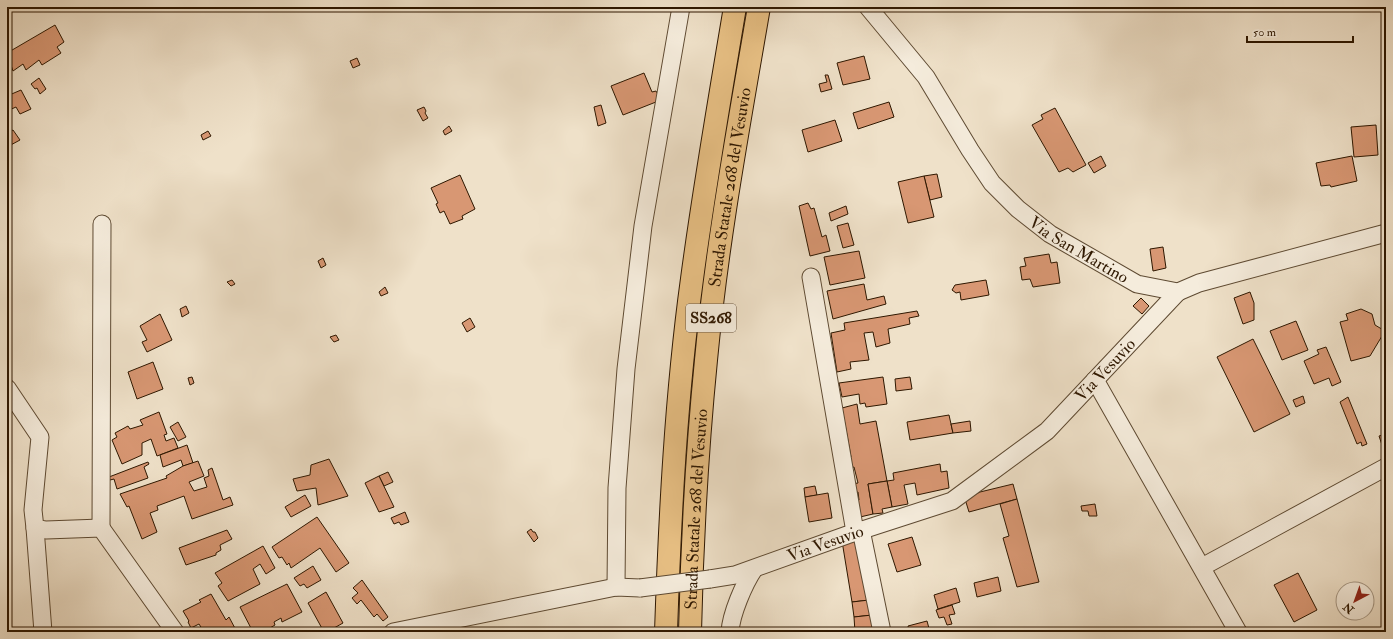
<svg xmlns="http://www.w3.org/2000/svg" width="1393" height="639" font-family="'IM FELL Double Pica',serif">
	<rect width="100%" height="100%" fill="#efe1c9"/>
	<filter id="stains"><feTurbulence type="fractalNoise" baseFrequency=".005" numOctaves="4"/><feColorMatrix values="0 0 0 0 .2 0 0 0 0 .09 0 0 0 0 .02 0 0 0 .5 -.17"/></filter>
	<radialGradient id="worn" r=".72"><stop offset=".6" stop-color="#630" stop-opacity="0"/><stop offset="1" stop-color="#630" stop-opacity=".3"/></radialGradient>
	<g fill="#d89773" stroke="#2e1700">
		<polygon points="1375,7 1386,7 1386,10 1376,11"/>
		<polygon points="55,25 64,42 57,47 61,53 42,65 39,60 26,70 23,64 13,71 7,53"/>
		<polygon points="864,56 870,79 843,85 837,63"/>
		<polygon points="357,58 360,65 353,68 350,61"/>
		<polygon points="644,73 652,92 656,91 661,100 623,115 611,86"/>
		<polygon points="825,75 828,75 832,89 821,92 819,84 827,82"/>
		<polygon points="39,78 46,89 40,94 37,88 35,89 31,84"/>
		<polygon points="21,90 31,109 20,114 16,107 7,111 7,96"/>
		<polygon points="889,102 894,117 858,129 853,113"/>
		<polygon points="601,105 606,123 598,126 594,107"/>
		<polygon points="424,107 426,111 425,113 428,118 423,121 417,110"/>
		<polygon points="1055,108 1086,165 1073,172 1068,168 1059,172 1032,125 1043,119 1041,115"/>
		<polygon points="835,120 842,141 808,152 802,130"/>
		<polygon points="1376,125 1378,155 1354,157 1351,127"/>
		<polygon points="449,126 452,131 445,135 443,131"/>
		<polygon points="13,130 20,140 7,147 7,133"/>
		<polygon points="208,131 211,136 203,140 201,135"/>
		<polygon points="1101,156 1106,166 1094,173 1088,163"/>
		<polygon points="1352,156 1357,181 1331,187 1330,185 1321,186 1316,163"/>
		<polygon points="937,174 942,197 930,200 924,176"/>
		<polygon points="460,175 475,209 462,216 463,219 450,224 444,211 440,213 436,204 438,203 431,188"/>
		<polygon points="924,176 934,217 908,223 898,182"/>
		<polygon points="808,203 811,209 814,208 822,237 826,235 830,251 810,256 799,206"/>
		<polygon points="846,206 848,214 831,221 829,213"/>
		<polygon points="848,223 854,245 843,248 837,226"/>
		<polygon points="1163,247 1166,268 1153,271 1150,249"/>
		<polygon points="859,251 865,278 830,285 824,257"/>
		<polygon points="1049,254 1051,263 1057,262 1060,283 1033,287 1030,279 1022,280 1020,267 1026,266 1024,258"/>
		<polygon points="323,258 326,265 321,268 318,261"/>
		<polygon points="232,280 235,284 231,286 227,282"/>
		<polygon points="986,280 989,295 961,300 960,292 956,293 952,290 955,285"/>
		<polygon points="864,284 867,300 884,296 886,304 833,319 827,291"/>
		<polygon points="385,287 388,293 381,296 379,292"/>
		<polygon points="1250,292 1254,303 1254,320 1243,324 1234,298"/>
		<polygon points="1141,298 1149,306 1142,314 1133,306"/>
		<polygon points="186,306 189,313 182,317 180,309"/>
		<polygon points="1361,309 1372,314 1375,325 1385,331 1370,356 1351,361 1340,322 1348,320 1346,314"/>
		<polygon points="917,311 919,316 909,318 910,324 888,329 890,343 876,347 873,332 864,333 869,360 850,362 851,369 837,372 831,333 845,330 844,323"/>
		<polygon points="160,314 172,340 147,352 142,342 147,340 140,326"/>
		<polygon points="470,318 475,327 467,332 462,323"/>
		<polygon points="1296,321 1308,350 1282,360 1270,331"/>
		<polygon points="336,335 339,340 334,342 330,337"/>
		<polygon points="1253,339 1290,414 1254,432 1217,357"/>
		<polygon points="1326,347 1341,382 1332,386 1329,378 1314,384 1304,361 1319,354 1317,350"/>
		<polygon points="153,362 163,389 137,399 128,372"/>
		<polygon points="192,377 194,383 190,385 188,378"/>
		<polygon points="883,377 887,404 866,407 865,403 860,404 859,394 842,397 839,383"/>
		<polygon points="910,377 912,389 896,391 895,379"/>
		<polygon points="1303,396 1305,403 1296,407 1293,400"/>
		<polygon points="1348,397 1367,444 1362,446 1361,442 1357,444 1340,402"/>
		<polygon points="857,404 860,424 876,421 887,481 868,484 873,514 860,517 857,501 859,500 858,492 854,493 852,484 858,483 854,467 850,468 848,458 851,457 842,408"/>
		<polygon points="159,412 167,434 164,435 166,441 174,438 178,448 157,456 151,439 142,443 142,455 122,464 112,440 117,437 115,433 128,426 130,429 143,425 140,420"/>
		<polygon points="949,415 953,433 910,440 907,422"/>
		<polygon points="970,421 971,431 953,433 951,424"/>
		<polygon points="178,422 186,437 178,441 170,427"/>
		<polygon points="1386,434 1386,443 1382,445 1379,436"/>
		<polygon points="187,445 193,463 183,466 181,460 163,467 160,455"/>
		<polygon points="329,459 348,496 318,505 316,488 297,491 293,479 310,475 311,465"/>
		<polygon points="198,461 204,476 189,482 194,491 207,487 204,478 209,476 208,470 212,468 223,500 230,497 233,505 192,519 184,496 157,506 158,510 150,513 157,532 142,539 129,506 127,507 120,494 167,478 166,476 183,466"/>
		<polygon points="148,462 149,464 144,467 148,478 117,489 114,479 110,480 109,477"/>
		<polygon points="940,464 941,472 947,471 949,488 917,495 915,483 904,485 908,504 892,507 887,481 894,480 893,473"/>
		<polygon points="388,472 393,482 384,486 379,476"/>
		<polygon points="379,476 394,507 379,512 365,483"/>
		<polygon points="887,481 892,507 882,509 883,513 873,514 868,484"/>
		<polygon points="1013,484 1017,499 969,512 965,499 980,492"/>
		<polygon points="815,486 817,495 805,497 804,488"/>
		<polygon points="828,493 832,518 809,522 805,497"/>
		<polygon points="305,495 311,506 291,517 285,507"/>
		<polygon points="1017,499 1039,582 1017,587 1003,538 1009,536 1000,504"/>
		<polygon points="1095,504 1097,516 1089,516 1088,511 1082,511 1081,506"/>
		<polygon points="405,512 409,522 401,525 399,522 394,524 391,518"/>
		<polygon points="317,517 349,563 336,572 320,548 291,568 289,563 287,565 282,557 279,558 272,547"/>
		<polygon points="531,529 533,532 535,532 538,538 534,542 527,532"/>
		<polygon points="227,530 232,539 220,545 221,550 216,553 216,555 186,565 179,548"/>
		<polygon points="912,537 921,565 897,572 888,544"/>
		<polygon points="857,538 869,600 852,602 842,541"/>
		<polygon points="263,546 275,568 266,574 260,564 253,569 260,584 228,601 218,586 222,583 215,573"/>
		<polygon points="313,566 321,580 307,588 304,584 300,586 294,578"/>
		<polygon points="1298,573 1317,610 1294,622 1274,585"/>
		<polygon points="998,577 1001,591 977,597 974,583"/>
		<polygon points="362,580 388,617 383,621 377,614 374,617 361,600 357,604 352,598 358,593 353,588"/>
		<polygon points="287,584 302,612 282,622 281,618 274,622 275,625 263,632 253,632 240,607"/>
		<polygon points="956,588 960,602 938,609 934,595"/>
		<polygon points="326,592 343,623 327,632 324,632 308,603"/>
		<polygon points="211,594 226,620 229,617 237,632 204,632 199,624 191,628 188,622 189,621 183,611 201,602 199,600"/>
		<polygon points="869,600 872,615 854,617 852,602"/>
		<polygon points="952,605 955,614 949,615 952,624 947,625 944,617 939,618 936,610"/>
		<polygon points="872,615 874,632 855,632 854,617"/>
		<polygon points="927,621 930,632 909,632 908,626"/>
	</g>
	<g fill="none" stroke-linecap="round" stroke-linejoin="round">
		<defs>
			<g id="minor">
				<path id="s1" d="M 868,7 L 926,77 L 970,150 L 992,183 L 1018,209 L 1050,234 L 1137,284 L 1178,292 L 1199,283 L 1386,233"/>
				<polyline points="811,277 855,532"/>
				<polyline points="1095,380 1238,632"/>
				<polyline points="7,388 40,437 33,510 35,528 46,530 101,528 175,632"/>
				<polyline points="35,528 43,632"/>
				<polyline points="101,528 102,224"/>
				<polyline points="861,530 882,632"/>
				<polyline points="1202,567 1386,467"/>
				<path id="s2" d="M 710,579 L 735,575 L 847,535 L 952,501 L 1047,431 L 1178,292"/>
				<polyline points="616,587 617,488 626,369 643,226 681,7"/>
				<polyline points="393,632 616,587 640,588"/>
				<path d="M 730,632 C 731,614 744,584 754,569"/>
			</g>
			<g id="trunk">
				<path d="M 666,632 C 670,514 676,396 692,279 C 704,188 720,97 735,7"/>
				<path id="s3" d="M 690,632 C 692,541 697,451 706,360 C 717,242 739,124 759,7"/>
			</g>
		</defs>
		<use href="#minor" stroke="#5e4a32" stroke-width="19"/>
		<use href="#trunk" stroke="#2e1700" stroke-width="24"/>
		<use href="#minor" stroke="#f5ecdc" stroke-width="17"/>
		<use href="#trunk" stroke="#e8c084" stroke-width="22"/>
		<defs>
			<polyline id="minor-bridge" points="640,588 710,579"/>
		</defs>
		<use href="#minor-bridge" stroke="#5e4a32" stroke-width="19" stroke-linecap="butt"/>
		<use href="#minor-bridge" stroke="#f5ecdc" stroke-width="17"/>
	</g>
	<g text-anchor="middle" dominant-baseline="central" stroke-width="3" stroke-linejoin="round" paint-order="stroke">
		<rect fill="#f5ecdc" stroke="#6a5742" stroke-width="1" x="686" y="304" width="50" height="28" rx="3"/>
		<g font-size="16" font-weight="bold" fill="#2e1700">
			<text x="711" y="318">SS268</text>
		</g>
		<g font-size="17" fill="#2e1700" stroke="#f5ecdc">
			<text stroke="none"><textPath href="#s3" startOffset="447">Strada Statale 268 del Vesuvio</textPath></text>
			<text stroke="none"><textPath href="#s1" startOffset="326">Via San Martino</textPath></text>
			<text stroke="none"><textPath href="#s2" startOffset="457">Via Vesuvio</textPath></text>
			<text stroke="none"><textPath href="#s3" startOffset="123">Strada Statale 268 del Vesuvio</textPath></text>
			<text stroke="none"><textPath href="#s2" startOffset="121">Via Vesuvio</textPath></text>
		</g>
	</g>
	<rect width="1393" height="639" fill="none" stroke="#efe1c9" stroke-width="24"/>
	<rect x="8" y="8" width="1377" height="623" fill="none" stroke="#2e1700" stroke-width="2"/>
	<rect x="12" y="12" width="1369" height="615" fill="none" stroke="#2e1700"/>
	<g transform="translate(1355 601) rotate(221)"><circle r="19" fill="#f5ecdc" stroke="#a59784"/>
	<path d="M0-3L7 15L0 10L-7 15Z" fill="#8f2418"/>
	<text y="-6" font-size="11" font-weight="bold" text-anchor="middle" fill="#2e1700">N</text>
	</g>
	<path d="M1247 36v6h106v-6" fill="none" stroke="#2e1700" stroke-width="2"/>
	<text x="1253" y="36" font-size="12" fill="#2e1700" stroke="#f5ecdc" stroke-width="3" paint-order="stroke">50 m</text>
	<rect width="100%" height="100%" filter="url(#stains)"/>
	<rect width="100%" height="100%" fill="url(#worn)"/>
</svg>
